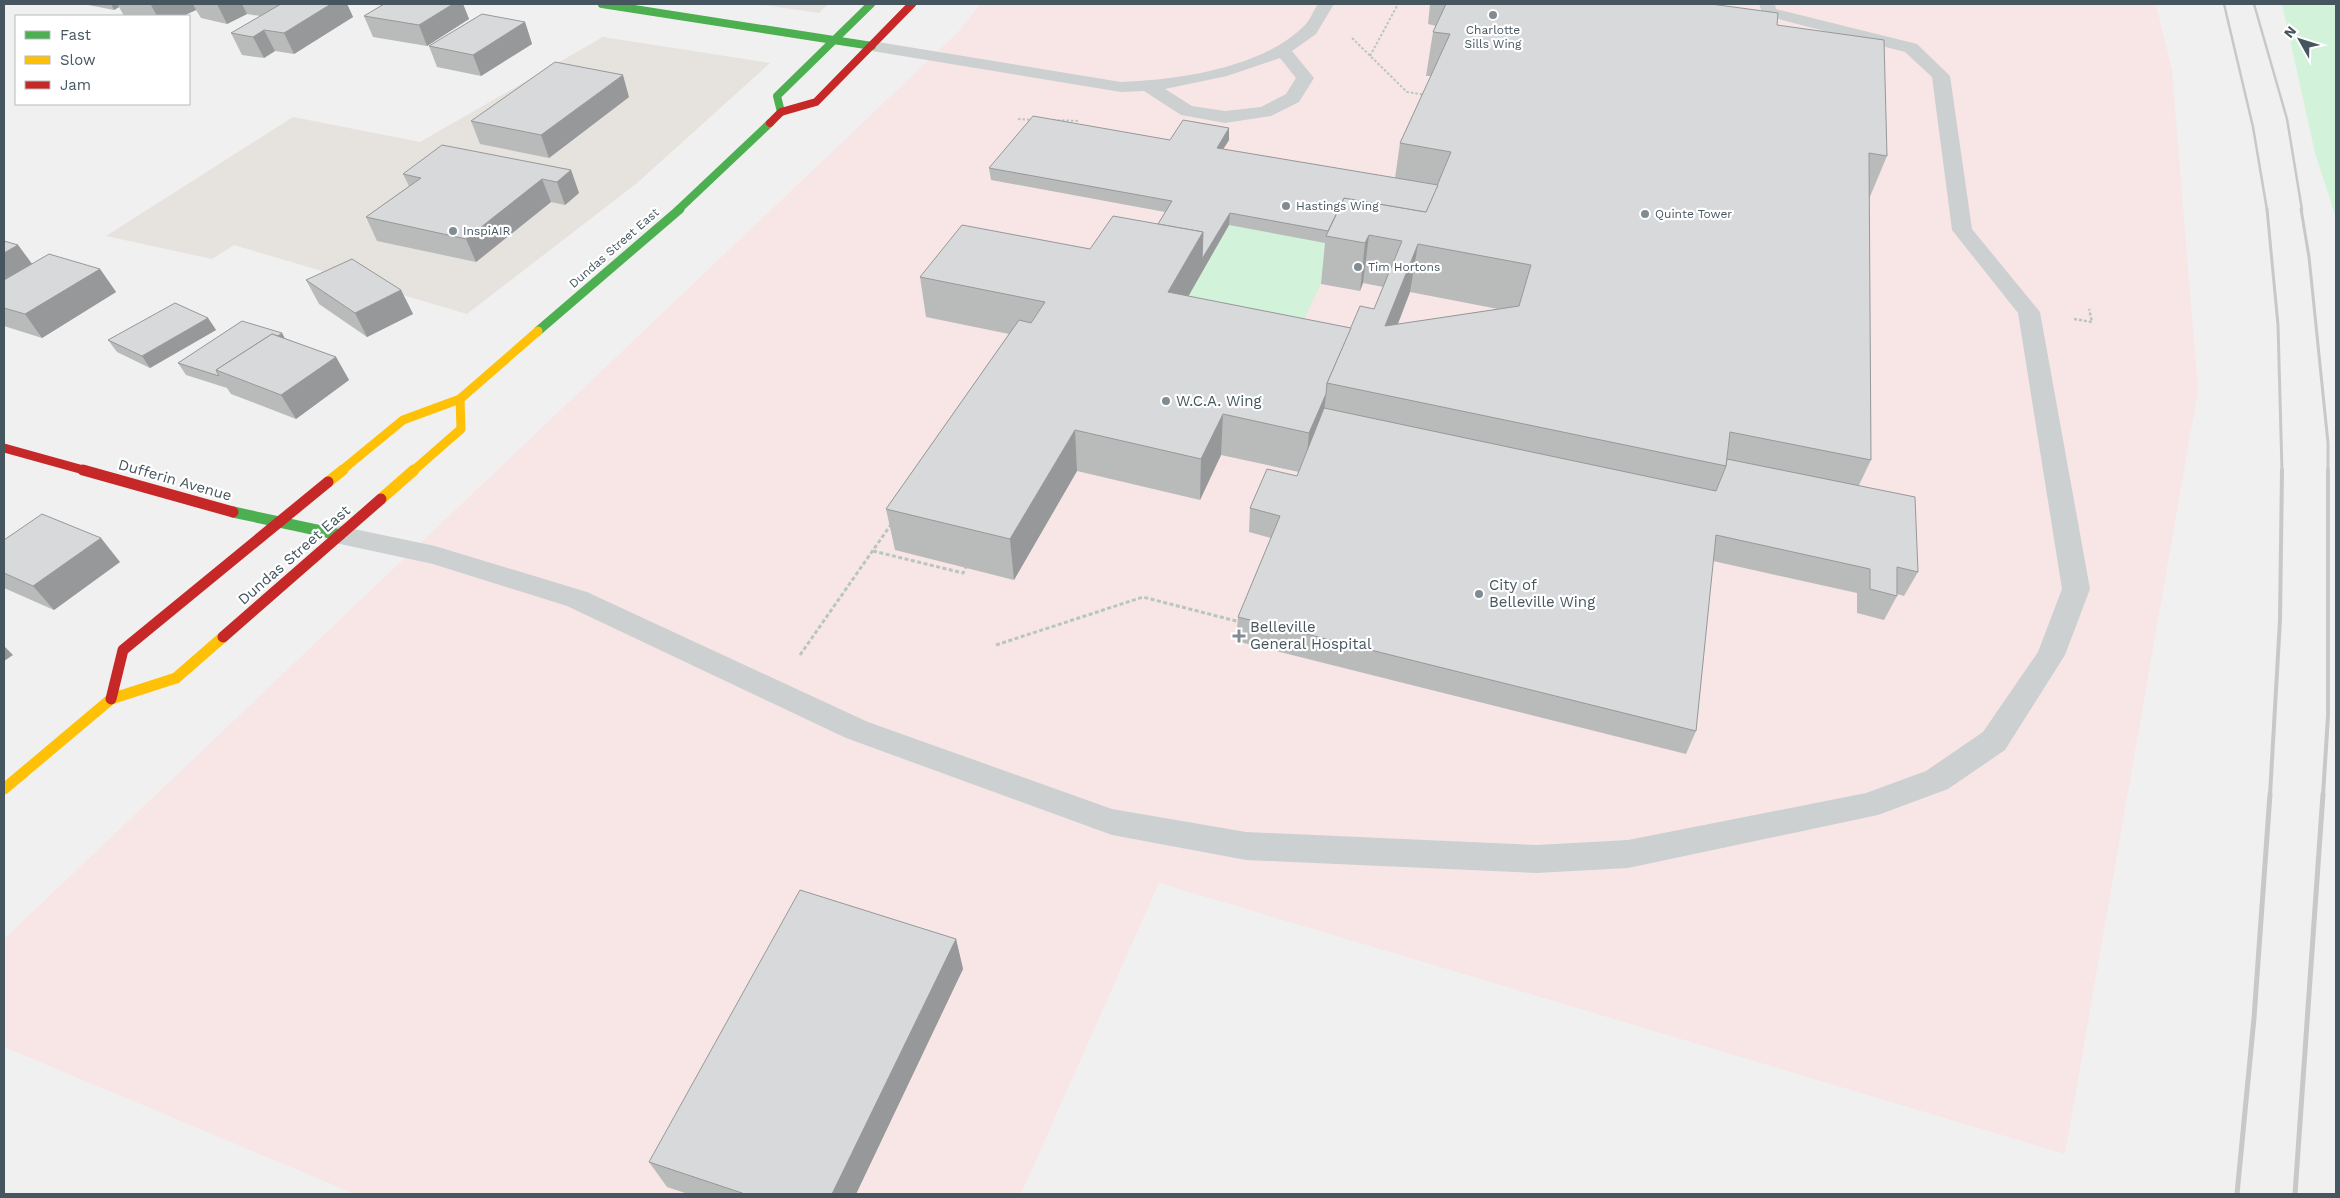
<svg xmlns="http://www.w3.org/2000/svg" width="2340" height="1198" font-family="'Work Sans',sans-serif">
	<rect width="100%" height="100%" fill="#f1f0f0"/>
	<g fill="#e6e2dd">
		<polygon points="757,4 828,4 819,13"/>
		<polygon points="603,37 770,63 637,183 467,314 234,245 212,259 106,236 293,117 420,142"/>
	</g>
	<polygon fill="#f8e6e6" points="980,4 2156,4 2172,70 2198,390 2065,1154 1159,883 1021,1194 355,1194 4,1047 4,939 957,33"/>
	<g fill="#d2f2da">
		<polygon points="2282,4 2336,4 2336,218 2315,153"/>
		<polygon points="1229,225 1339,245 1287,356 1168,332"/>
	</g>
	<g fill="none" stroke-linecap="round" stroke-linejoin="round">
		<g stroke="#b8c6c0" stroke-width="2" stroke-dasharray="2.5 2" stroke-linecap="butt">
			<polyline points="1352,38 1407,92 1426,95"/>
			<polyline points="1370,56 1398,4"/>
			<polyline points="1018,119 1035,120"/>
			<polyline points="1053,120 1080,121"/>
		</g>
		<polyline stroke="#b8c6c0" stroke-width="2.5" stroke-dasharray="3 2" stroke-linecap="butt" points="2074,319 2092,322 2089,309"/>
		<g stroke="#b8c6c0" stroke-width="3" stroke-dasharray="4 2.5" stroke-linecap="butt">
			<polyline points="873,551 963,573 966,567"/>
			<polyline points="996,645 1143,597 1240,622"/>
			<polyline points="800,655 892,523"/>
		</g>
		<g fill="#ccd0d1" fill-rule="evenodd">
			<path d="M 1318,4 L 1334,4 L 1316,34 L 1292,51 L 1314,78 L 1299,102 L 1271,116 L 1225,123 L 1181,115 L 1144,91 L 1121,92 L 872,51 L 866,50 L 863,46 L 866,42 L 872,41 L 1121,82 C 1178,80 1261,68 1303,27 C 1310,21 1313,11 1318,4 ZM 1280,58 L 1296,78 L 1286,94 L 1261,107 L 1225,111 L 1192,106 L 1165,89 L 1227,76 Z"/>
			<polygon points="1759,4 1775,4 1776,9 1917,44 1950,76 1972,229 2040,312 2090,589 2065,655 2005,750 1948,789 1878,815 1628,868 1537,873 1246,860 1112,835 846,738 567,606 433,564 331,542 327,535 331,528 340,526 435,546 587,592 868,722 1112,809 1246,832 1537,845 1628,840 1866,793 1926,771 1983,732 2038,652 2062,589 2018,313 1952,230 1932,77 1905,52 1763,15"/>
		</g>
		<g stroke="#4caf50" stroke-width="8">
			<polyline points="602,4 872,46"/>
			<polyline points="781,112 777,96 871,4"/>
			<polyline points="678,210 770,123"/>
		</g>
		<polyline stroke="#4caf50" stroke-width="9" points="538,331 680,209"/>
		<polyline stroke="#4caf50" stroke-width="11" points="233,512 340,535"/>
		<g stroke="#ffc107" stroke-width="9">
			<polyline points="341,471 403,420 460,399 538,331"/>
			<polyline points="413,471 461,429 460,399"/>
		</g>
		<g stroke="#ffc107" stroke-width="11">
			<polyline points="328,482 343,470"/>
			<polyline points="381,499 414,470"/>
			<polyline points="4,789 111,699 176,678 223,637"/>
		</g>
		<polyline stroke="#c62828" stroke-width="8" points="770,123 781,112 816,102 912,4"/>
		<polyline stroke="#c62828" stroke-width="9" points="4,448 87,471"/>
		<g stroke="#c62828" stroke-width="11">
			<polyline points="83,470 233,512"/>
			<polyline points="223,637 381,499"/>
			<polyline points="111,699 123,650 328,482"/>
		</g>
		<g stroke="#c6c8ca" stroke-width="2.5">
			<polyline points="2224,4 2253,127 2267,210"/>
			<polyline points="2254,4 2287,119 2302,210"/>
		</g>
		<g stroke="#c6c8ca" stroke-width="3">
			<polyline points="2267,209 2278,325 2282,471"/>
			<polyline points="2301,209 2309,257 2328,443 2328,471"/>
		</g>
		<g stroke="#c6c8ca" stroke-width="4">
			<polyline points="2270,795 2280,620 2282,470"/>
			<polyline points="2323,795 2328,716 2328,470"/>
		</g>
		<g stroke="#c6c8ca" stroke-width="5">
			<polyline points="2237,1194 2254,1018 2270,794"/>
			<polyline points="2295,1194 2323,794"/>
		</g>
	</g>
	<g fill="#b9bbbb" fill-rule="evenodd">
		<polygon points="83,4 347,4 353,17 294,54 275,51 264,58 242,55 231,33 260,16 247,14 227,24 201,18 196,10 183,16 124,16 119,7 114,10"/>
		<polygon points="384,4 463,4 469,19 427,46 373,37 364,16"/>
		<path d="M 1430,4 L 1711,4 L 1777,25 L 1887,156 L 1869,199 L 1871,460 L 1859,485 L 1918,572 L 1904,596 L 1897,594 L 1897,596 L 1884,620 L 1857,613 L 1857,593 L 1713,561 L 1696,731 L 1686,754 L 1236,641 L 1238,617 L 1271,538 L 1249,532 L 1250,508 L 1297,476 L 1299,472 L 1221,455 L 1200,500 L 1077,471 L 1014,580 L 895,550 L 886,509 L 1009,334 L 926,317 L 920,277 L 1090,249 L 1158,224 L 1165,212 L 991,180 L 989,168 L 1170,140 L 1229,128 L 1229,140 L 1223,149 L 1395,178 L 1400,143 L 1431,76 L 1426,76 L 1433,32 L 1436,26 L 1428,24 ZM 1229,225 L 1325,243 L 1321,284 L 1360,291 L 1363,283 L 1383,287 L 1374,309 L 1351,328 L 1188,296 ZM 1410,292 L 1498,309 L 1398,324 Z"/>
		<polygon points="525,22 532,44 481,76 437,67 429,46"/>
		<polygon points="629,97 549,158 480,144 471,121"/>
		<polygon points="571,170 579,193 565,205 551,202 476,262 377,241 366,217 409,186 403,174"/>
		<polygon points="4,241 18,245 32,264 100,269 116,292 42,338 4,326"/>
		<polygon points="306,280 401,290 413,314 367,337 319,304"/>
		<polygon points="208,318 216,330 150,368 117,352 108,340"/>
		<polygon points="282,333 284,338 336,357 349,380 296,419 231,394 227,388 186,375 178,363"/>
		<polygon points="4,540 120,562 54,610 4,588"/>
		<polygon points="956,939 963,969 856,1194 688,1194 667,1187 649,1162"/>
	</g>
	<g fill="#969899">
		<polygon points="111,4 117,4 119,7 114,10"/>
		<polygon points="153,4 193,4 196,10 183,16 157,16 151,5"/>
		<polygon points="217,4 242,4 247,14 227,24"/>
		<polygon points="331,4 347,4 353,17 294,54 284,33"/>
		<polygon points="453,4 463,4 469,19 427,46 419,25"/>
		<polygon points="525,22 532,44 481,76 473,55"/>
		<polygon points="264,30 275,51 264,58 253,37"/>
		<polygon points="623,75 629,97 549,158 541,135"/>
		<polygon points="1229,128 1229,140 1217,159 1217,148"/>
		<polygon points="571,170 579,193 565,205 557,182"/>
		<polygon points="542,179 551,202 476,262 466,239"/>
		<polygon points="1230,213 1229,225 1168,332 1168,292 1203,232"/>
		<polygon points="1369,235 1363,283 1360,291 1365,243"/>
		<polygon points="1418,244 1410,292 1378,375 1385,326"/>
		<polygon points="18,245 35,268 4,287 4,253"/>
		<polygon points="100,269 116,292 42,338 25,314"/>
		<polygon points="401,290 413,314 367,337 355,313"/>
		<polygon points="208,318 216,330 150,368 142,356"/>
		<polygon points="282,333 289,346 223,373"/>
		<polygon points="336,357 349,380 296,419 281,395"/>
		<polygon points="1326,394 1322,432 1305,474 1309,433"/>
		<polygon points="1223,414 1221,455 1200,500 1201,459"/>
		<polygon points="1075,430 1077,471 1014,580 1010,539"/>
		<polygon points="101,538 120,562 54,610 33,586"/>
		<polygon points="4,646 13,655 4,661"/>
		<polygon points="956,939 963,969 856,1194 832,1194"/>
	</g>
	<g fill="#d7d9da" stroke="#969899" fill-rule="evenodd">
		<polygon points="281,4 331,4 284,33 264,30 253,37 231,33"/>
		<polygon points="384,4 453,4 419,25 364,16"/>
		<path d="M 1446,4 L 1711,4 L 1778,13 L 1777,25 L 1884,40 L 1887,156 L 1869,153 L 1871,460 L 1730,432 L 1726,466 L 1327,383 L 1360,306 L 1374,309 L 1402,241 L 1369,235 L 1365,243 L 1326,236 L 1344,198 L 1426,212 L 1451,152 L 1400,143 L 1450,34 L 1433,32 ZM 1418,244 L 1531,265 L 1519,306 L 1385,326 Z"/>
		<polygon points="482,14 525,22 473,55 429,46"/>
		<polygon points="555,62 623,75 541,135 471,121"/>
		<polygon points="1033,116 1170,140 1183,120 1229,128 1217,148 1438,185 1426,212 1344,198 1328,231 1230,213 1202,259 1203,232 1158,224 1172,201 989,168"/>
		<polygon points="442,145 571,170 557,182 542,179 466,239 366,217 421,178 403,174"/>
		<polygon points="1113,216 1203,232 1168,292 1351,328 1327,383 1326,394 1309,433 1223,414 1201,459 1075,430 1010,539 886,509 1019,320 1031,323 1045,302 920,277 962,225 1090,249"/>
		<polygon points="4,241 18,245 4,253"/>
		<polygon points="49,254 100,269 25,314 4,308 4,280"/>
		<polygon points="352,259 401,290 355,313 306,280"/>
		<polygon points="175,303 208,318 142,356 108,340"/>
		<polygon points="242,321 282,333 278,336 272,334 216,370 219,376 178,363"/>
		<polygon points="272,334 336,357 281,395 216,370"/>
		<polygon points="1324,408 1716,491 1726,466 1727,459 1915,497 1918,572 1897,567 1897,596 1870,589 1870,569 1716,535 1696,731 1238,617 1280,516 1250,508 1267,469 1297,476"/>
		<polygon points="42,514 101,538 33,586 4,573 4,540"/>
		<polygon points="800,890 956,939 832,1194 745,1194 649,1162"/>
	</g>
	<g fill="#818c92" stroke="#fff" stroke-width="2">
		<circle cx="1493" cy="15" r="5"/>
		<circle cx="1286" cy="206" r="5"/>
		<circle cx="1645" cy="214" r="5"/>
		<circle cx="453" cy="231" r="5"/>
		<circle cx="1358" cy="267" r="5"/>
		<circle cx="1166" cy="401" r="5"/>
		<circle cx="1479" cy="594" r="5"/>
		<path d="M1236.5 628.5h5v5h5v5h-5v5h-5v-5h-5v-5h5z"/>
	</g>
	<g text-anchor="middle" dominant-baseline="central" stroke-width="4.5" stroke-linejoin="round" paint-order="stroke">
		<g font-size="12" fill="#45565f" stroke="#fff" text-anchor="start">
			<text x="1493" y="30" text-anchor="middle">Charlotte<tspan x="1493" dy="14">Sills Wing</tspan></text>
			<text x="1296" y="206">Hastings Wing</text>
			<text x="1655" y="214">Quinte Tower</text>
			<text x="463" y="231">InspiAIR</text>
			<text x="1368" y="267">Tim Hortons</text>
		</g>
		<g font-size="12" fill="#45565f" stroke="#fff">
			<text transform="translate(614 248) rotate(-41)">Dundas Street East</text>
		</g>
		<g font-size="15" fill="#45565f" stroke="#fff" text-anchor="start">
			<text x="1176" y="401">W.C.A. Wing</text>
			<text x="1489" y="585">City of<tspan x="1489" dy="17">Belleville Wing</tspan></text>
			<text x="1250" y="627">Belleville<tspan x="1250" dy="17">General Hospital</tspan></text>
		</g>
		<g font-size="15" fill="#45565f" stroke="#fff">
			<text transform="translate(175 480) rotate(16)">Dufferin Avenue</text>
			<text transform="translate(294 555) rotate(-41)">Dundas Street East</text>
		</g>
	</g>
	<rect width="2340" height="1198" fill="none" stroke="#45565f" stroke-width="10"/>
	<rect x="15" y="15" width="175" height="90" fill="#ffffff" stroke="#b5bbbf"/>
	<rect x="25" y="31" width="25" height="8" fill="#4caf50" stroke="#b5bbbf"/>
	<text x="60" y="40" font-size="15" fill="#45565f">Fast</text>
	<rect x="25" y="56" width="25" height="8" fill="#ffc107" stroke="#b5bbbf"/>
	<text x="60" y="65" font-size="15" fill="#45565f">Slow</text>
	<rect x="25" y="81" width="25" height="8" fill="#c62828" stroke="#b5bbbf"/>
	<text x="60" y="90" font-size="15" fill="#45565f">Jam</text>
	<g transform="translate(2300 40) rotate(309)" stroke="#ffffff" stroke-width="4" paint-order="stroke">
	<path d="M0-4L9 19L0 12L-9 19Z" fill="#45565f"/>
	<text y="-8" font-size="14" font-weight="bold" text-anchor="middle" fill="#45565f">N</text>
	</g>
</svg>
